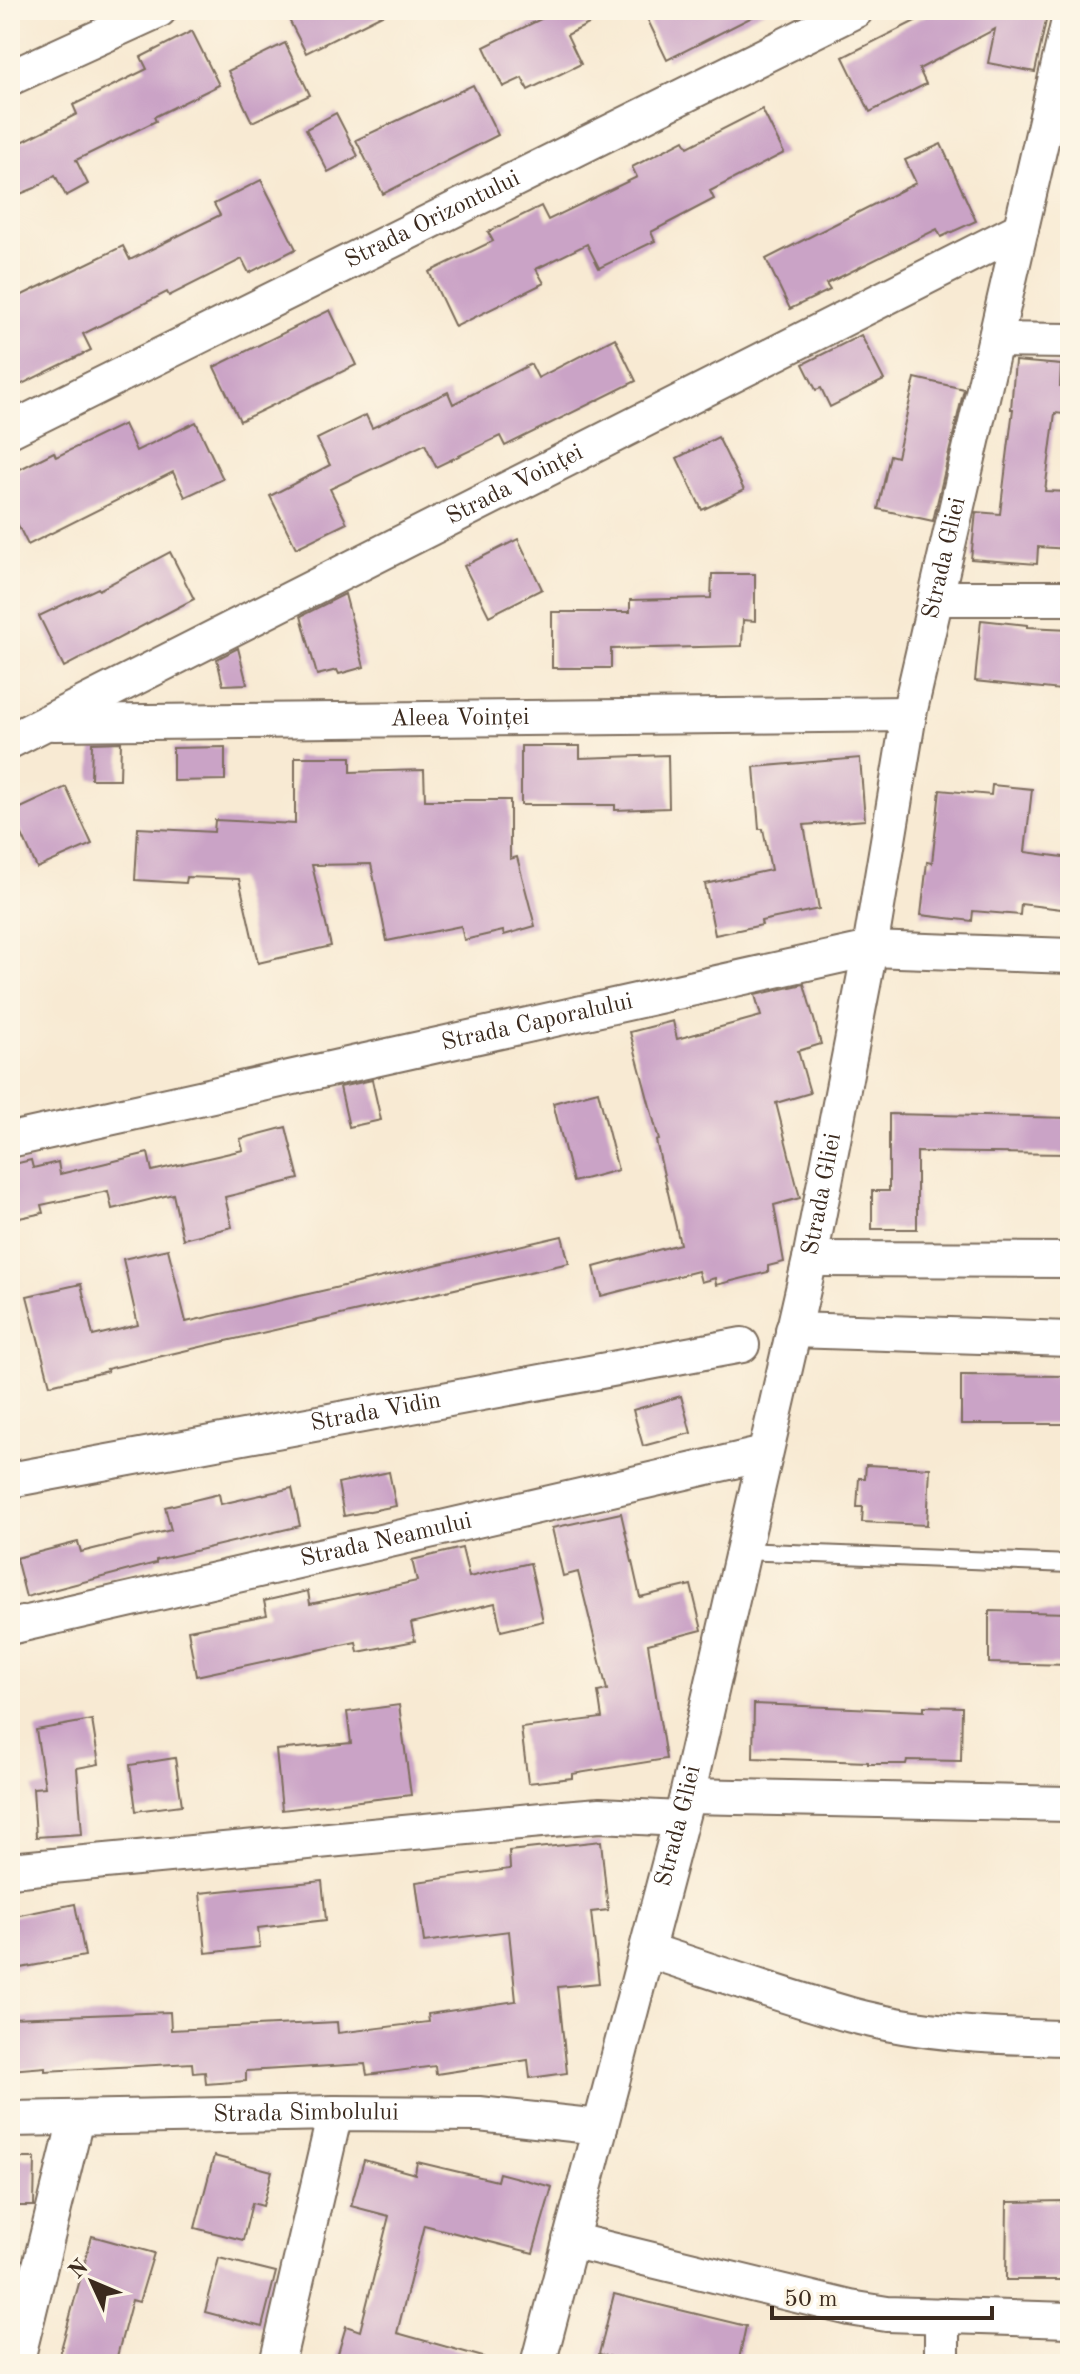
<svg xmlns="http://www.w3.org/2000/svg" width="1080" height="2374" font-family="'Old Standard TT',serif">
	<rect width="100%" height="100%" fill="#fcf5e5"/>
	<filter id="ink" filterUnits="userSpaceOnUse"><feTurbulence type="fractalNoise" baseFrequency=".0125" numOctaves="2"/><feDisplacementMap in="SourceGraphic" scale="16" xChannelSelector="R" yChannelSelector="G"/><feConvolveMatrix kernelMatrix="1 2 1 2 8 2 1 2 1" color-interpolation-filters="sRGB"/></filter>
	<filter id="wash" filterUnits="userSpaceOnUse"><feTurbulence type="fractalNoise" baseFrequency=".006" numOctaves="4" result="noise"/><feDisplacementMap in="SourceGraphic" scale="32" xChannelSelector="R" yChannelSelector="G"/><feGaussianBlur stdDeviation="1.8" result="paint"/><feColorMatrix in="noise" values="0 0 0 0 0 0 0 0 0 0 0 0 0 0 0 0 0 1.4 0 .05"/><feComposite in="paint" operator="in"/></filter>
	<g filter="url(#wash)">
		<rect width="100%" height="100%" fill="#f8ead3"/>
		<g id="blocks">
			<g fill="#caa3c6">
				<polygon points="284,10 392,10 306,53"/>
				<polygon points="559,10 616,10 567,35 581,64 528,90 522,78 503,87 484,47"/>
				<polygon points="643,10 766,10 667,60"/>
				<polygon points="937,10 1032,10 1027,12 1047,16 1035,72 988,63 995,29 919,69 926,84 870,112 843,57"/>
				<polygon points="192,31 219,85 154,117 156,121 76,160 88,184 66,196 55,175 35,188 10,198 10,148 77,114 73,105 147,69 141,57"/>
				<polygon points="285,43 310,95 252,122 228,71"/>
				<polygon points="473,85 498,135 383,194 356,140"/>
				<polygon points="762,109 784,153 710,191 714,199 651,232 655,241 599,268 587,244 536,269 544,283 455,327 429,272 493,241 488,232 541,206 548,220 637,177 632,167 684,140 688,147"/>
				<polygon points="336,113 358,156 328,172 306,129"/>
				<polygon points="941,144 976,221 941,237 937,229 826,284 830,290 790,309 766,259 916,183 905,160"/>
				<polygon points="261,180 296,249 249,273 242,259 169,296 167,292 83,334 91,350 10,390 10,301 123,246 130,260 220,215 214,204"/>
				<polygon points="330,310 356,365 240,421 214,367"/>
				<polygon points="861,335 884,380 830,407 821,388 816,390 803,364"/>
				<polygon points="615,338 636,381 505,446 500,436 436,467 425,444 330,489 347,523 296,548 270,496 330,465 317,439 366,415 372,428 448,392 453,404 531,364 538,378"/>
				<polygon points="1015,361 1061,365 1060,386 1067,386 1064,414 1055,413 1045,491 1070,492 1070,549 1038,547 1037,564 971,559 976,512 1000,514 1013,409 1011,409"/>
				<polygon points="915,378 964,389 933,521 878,509 890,455 897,457"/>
				<polygon points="196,422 223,479 185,497 173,472 28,545 10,509 10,474 54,452 56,457 124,424 136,451"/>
				<polygon points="718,437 744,490 702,510 677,458"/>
				<polygon points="518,539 542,589 489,616 464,566"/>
				<polygon points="170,552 194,599 64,667 39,616 98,588 99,590"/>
				<polygon points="712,574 755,574 755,621 743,620 742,646 611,649 611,668 552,668 552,612 630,612 630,600 711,598"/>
				<polygon points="345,594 364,667 339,674 337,670 317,675 301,616"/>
				<polygon points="981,620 1027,625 1027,627 1070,629 1070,691 975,681"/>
				<polygon points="238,648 247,684 223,685 217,659"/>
				<polygon points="121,742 120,779 91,779 92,743"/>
				<polygon points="521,746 580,746 580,758 668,755 669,808 615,810 615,805 521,805"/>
				<polygon points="225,747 225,780 173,781 173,748"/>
				<polygon points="295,757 351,757 351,772 424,770 425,800 510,800 510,859 517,857 535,926 504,935 503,931 464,940 461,926 387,941 371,864 312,865 331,946 258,963 239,879 187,877 186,883 135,880 138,828 214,832 215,820 295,824"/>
				<polygon points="860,758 865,820 804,825 819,909 761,921 762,925 715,935 705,884 771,870 763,829 759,829 754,767"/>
				<polygon points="992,785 1032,789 1025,852 1070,858 1070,910 1021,904 1020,915 973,911 972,921 921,915 927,862 932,863 940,790 991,795"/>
				<polygon points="66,787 92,844 37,868 12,812"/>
				<polygon points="804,984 821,1044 798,1051 810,1093 776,1103 800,1198 774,1205 784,1262 768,1266 768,1272 716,1285 715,1278 701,1282 698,1271 601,1296 594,1267 680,1244 656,1141 659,1140 630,1032 673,1021 677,1039 761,1016 755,995"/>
				<polygon points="372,1080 381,1120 349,1127 340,1087"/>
				<polygon points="598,1091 618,1170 573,1182 553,1103"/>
				<polygon points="889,1114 1070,1118 1070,1154 917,1152 917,1229 872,1229 872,1191 889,1191"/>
				<polygon points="286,1127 299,1179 225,1197 232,1227 183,1239 173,1194 112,1209 108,1191 41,1205 43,1213 10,1220 10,1165 31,1160 33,1168 58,1162 60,1174 148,1153 152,1171 243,1150 240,1139"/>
				<polygon points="562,1236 569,1263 213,1344 107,1369 108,1371 50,1385 27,1296 81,1284 93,1336 138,1325 123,1259 168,1249 186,1322"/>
				<polygon points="961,1375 1070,1376 1070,1424 961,1424"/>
				<polygon points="681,1396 691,1433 643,1446 633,1410"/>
				<polygon points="866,1465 930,1468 927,1525 862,1522 863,1507 857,1507 859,1478 865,1478"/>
				<polygon points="389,1472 396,1506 344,1516 338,1483"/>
				<polygon points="292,1488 300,1526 156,1560 156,1563 26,1597 16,1558 78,1542 81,1552 171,1530 165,1507 219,1494 221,1504"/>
				<polygon points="621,1513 640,1597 691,1585 702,1630 648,1644 666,1759 572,1774 572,1778 528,1783 521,1728 602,1718 598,1692 607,1690 578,1572 563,1576 552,1528"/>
				<polygon points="462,1548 469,1577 530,1563 543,1621 501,1631 495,1603 411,1623 415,1641 358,1652 356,1642 196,1676 188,1630 267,1615 264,1601 308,1591 310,1604 417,1581 412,1560"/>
				<polygon points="989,1611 1070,1613 1070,1665 989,1663"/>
				<polygon points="754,1704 924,1711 924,1706 962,1707 961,1761 907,1760 906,1764 868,1764 868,1762 753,1758"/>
				<polygon points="399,1705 411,1795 282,1810 276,1750 351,1743 347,1712"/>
				<polygon points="92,1720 99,1764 77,1768 82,1834 36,1837 33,1788 45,1787 36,1730"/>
				<polygon points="175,1758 182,1805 136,1811 130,1765"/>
				<polygon points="601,1841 608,1910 591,1912 599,1983 558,1987 567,2073 530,2078 528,2060 436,2074 435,2066 367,2075 365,2064 246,2071 246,2081 206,2084 205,2072 193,2073 192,2063 45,2071 45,2067 10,2070 10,2018 170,2012 171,2030 337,2022 338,2033 429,2022 428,2014 516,2001 509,1931 424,1942 416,1882 510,1869 509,1851"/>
				<polygon points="322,1881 326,1920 258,1928 260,1947 206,1953 200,1893"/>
				<polygon points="75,1904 85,1956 10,1970 10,1917"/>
				<polygon points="214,2156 272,2171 263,2206 252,2203 243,2240 195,2228"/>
				<polygon points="10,2158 35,2158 34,2206 10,2206"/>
				<polygon points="364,2160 415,2174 417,2162 497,2181 499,2173 552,2187 533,2253 424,2225 397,2333 483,2357 482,2364 335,2364 346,2326 360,2331 389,2216 351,2206"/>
				<polygon points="1065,2201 1065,2280 1006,2280 1007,2202"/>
				<polygon points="92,2236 154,2253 139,2302 132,2300 115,2364 57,2364"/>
				<polygon points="219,2258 276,2272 262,2327 205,2312"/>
				<polygon points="614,2294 746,2326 738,2364 640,2364 599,2354"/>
			</g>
		</g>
	</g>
	<g filter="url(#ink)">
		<use href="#blocks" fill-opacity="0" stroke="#7d6d5d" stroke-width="2"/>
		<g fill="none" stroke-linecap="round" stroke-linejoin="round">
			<defs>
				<polyline id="lane" points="742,1551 1070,1564"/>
				<g id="street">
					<polyline points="10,78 159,10"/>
					<polyline points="996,340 1070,341"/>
					<path id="s1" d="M 10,430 L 856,10"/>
					<polyline points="936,598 1070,598"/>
					<path id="s2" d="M 54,723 L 909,714"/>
					<path id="s3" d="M 10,741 L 1021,229"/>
					<path id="s4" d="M 10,1140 L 870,949 L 1070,956"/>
					<polyline points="810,1259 1070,1260"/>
					<polyline points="793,1330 1070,1339"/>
					<path id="s5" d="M 10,1480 L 742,1345"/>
					<path id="s6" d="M 10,1627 L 764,1454"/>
					<polyline points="687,1796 1070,1804"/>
					<polyline points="10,1870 563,1818 600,1815 680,1819"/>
					<path d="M 647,1950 C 715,1972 783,1996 851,2015 C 922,2034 998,2037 1070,2038"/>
					<path id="s7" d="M 10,2119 L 335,2113 L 479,2114 L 600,2127"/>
					<polyline points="570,2240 850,2308 887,2314 1070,2320"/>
					<polyline points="16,2364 76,2119"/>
					<polyline points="277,2364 335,2113"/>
					<path id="s8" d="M 538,2364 L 687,1796 L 810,1259 L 870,949 L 909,714 L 1070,16"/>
					<polyline points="942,2364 942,2315"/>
				</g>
			</defs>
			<use href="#lane" stroke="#7d6d5d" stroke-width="20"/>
			<use href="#street" stroke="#7d6d5d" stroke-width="38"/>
			<use href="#lane" stroke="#fff" stroke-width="16"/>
			<use href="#street" stroke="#fff" stroke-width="34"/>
		</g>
	</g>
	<g text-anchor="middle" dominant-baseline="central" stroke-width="8" stroke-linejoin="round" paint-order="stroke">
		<g font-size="24" fill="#3b2a1e" stroke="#fcf5e5">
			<text stroke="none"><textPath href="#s1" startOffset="472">Strada Orizontului</textPath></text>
			<text stroke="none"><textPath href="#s3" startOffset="566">Strada Voinței</textPath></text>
			<text stroke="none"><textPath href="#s8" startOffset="1852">Strada Gliei</textPath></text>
			<text stroke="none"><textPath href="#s2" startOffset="406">Aleea Voinței</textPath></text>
			<text stroke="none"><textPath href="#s4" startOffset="540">Strada Caporalului</textPath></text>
			<text stroke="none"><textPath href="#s8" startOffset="1204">Strada Gliei</textPath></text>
			<text stroke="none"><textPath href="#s5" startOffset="372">Strada Vidin</textPath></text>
			<text stroke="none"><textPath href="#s6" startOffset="386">Strada Neamului</textPath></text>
			<text stroke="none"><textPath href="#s8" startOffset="556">Strada Gliei</textPath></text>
			<text stroke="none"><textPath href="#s7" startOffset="296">Strada Simbolului</textPath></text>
		</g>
	</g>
	<rect width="1080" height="2374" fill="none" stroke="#fcf5e5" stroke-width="40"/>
	<g transform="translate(92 2282) rotate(314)" stroke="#fcf5e5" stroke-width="6" paint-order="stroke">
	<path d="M0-6L14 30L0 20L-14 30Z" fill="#3b2a1e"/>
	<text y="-12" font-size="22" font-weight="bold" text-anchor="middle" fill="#3b2a1e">N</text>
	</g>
	<path d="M772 2306v12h220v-12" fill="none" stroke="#3b2a1e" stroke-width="4"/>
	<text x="784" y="2306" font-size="24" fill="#3b2a1e" stroke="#fcf5e5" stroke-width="6" paint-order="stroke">50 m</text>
</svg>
